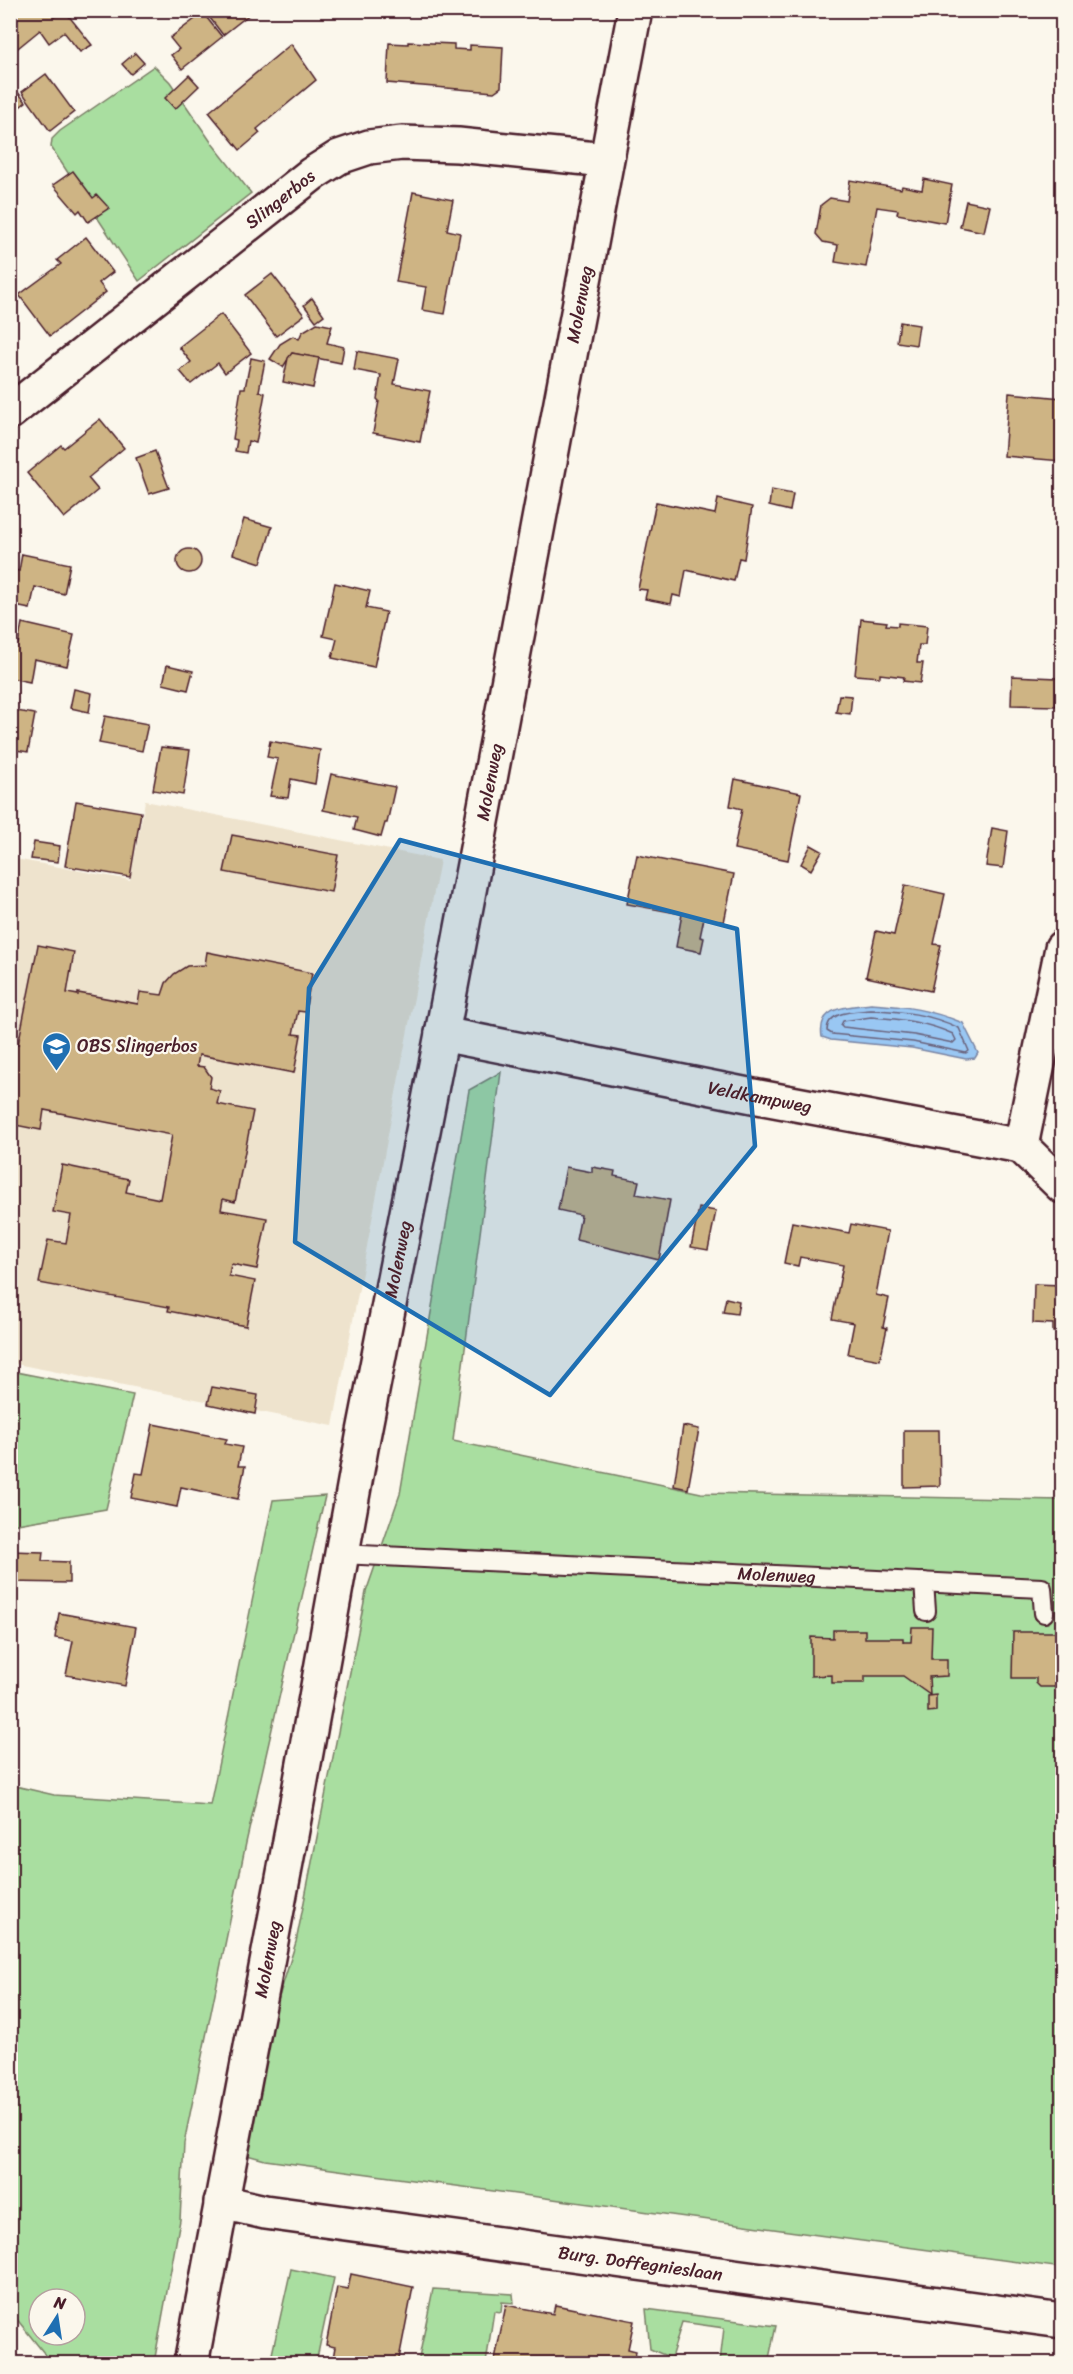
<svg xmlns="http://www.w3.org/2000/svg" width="1073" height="2374" font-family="Sriracha,sans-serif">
	<rect width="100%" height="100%" fill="#fbf7ec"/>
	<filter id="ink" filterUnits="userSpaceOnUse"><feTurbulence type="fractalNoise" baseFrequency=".0167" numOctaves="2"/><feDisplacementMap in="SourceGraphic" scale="12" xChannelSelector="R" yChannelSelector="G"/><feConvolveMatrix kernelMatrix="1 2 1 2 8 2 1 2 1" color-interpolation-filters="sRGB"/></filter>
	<g filter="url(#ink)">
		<polygon fill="#eee3cd" points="145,801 440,860 333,1426 11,1363 10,858 130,880"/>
		<g fill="#a9dea0" stroke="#7a7e66" stroke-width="1.5" fill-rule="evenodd">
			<polygon points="154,66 170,82 211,142 251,193 139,281 51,147 52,139 60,131"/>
			<polygon points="501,1072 453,1441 701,1493 1062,1500 1062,2268 265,2160 247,2155 260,2058 296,1942 366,1592 400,1494 469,1090"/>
			<polygon points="11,1371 133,1395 106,1509 11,1525"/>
			<path d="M 325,1496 L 246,1843 L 184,2143 L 180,2220 L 154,2363 L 52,2363 L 11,2312 L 11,1785 L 54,1795 L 210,1805 L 273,1500 ZM 39,2299 L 75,2299 L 75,2335 L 39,2335 Z"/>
			<polygon points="291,2269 334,2278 316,2363 270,2363"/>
			<polygon points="433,2289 513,2294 514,2303 502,2302 501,2312 494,2311 486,2363 418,2363"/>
			<polygon points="646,2309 776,2326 768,2363 720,2362 724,2328 682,2322 671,2358 650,2349"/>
		</g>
		<path fill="#99c7f3" stroke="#7984a3" stroke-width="1.5" d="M 871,1004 C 906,1006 931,1010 963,1023 L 978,1053 L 975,1058 L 966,1059 L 912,1048 L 831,1040 L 822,1037 C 817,1005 849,1007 871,1004 Z"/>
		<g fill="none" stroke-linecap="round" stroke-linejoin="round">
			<g stroke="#6a627b" stroke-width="1.5">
				<path d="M 871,1010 C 902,1011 930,1014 959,1028 L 969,1051 L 966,1053 L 913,1042 L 832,1034 L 827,1031 C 827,1010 856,1012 871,1010 Z"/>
				<path d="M 871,1017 C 901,1019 926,1022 953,1034 L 956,1040 L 953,1043 L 914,1035 L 843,1027 L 841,1025 L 843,1021 Z"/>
			</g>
		</g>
		<g fill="#ceb484" stroke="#4a1f2b" stroke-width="1.5">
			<polygon points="10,10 49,10 54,17 64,10 92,45 80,52 64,32 49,43 40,30 13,52 10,48"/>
			<polygon points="204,10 249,10 251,13 223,35"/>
			<polygon points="203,13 222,37 182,69 171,55 179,49 170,38"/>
			<polygon points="408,42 454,44 454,49 470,50 470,45 503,47 501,87 494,92 387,83 389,43 408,44"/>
			<polygon points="291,44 316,80 257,129 260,133 240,150 209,112"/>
			<polygon points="135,53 144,63 131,74 122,64"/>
			<polygon points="46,74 74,112 50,131 22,92"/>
			<polygon points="189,75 199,86 175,109 165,98"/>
			<polygon points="10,83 26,102 11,114 10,114"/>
			<polygon points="73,171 93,198 97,195 109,208 88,222 80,210 77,213 53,185"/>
			<polygon points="924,179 952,185 945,223 897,214 898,210 877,207 866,267 835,262 838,245 823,242 816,234 821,205 830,198 847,201 850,180 901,189 902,186 922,190"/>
			<polygon points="413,192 453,200 447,230 460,233 445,314 422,310 426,287 396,282"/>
			<polygon points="966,201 990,206 984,232 960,227"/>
			<polygon points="86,237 113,272 99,283 106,292 50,336 19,295 61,264 57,260"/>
			<polygon points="272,274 304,315 276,336 245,295"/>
			<polygon points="312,298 324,315 316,321 304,305"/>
			<polygon points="221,314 251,353 225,373 218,363 191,384 180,371 191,362 179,347"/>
			<polygon points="900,322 919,325 916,345 897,342"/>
			<polygon points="317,323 332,326 327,343 344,347 341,363 292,353 283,367 270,359 280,344 293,336 299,339 302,332"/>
			<polygon points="357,351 399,359 394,384 430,391 420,442 373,433 379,401 377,399 381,375 354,370"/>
			<polygon points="292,353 319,358 313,388 283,382 288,358"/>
			<polygon points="251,358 265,361 259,391 265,393 256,443 248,441 246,453 235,451 237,440 233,439 241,388 245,388"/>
			<polygon points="1009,393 1062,398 1062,461 1004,456"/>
			<polygon points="100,419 124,448 88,478 98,490 64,518 27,473 61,445 64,448"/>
			<polygon points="155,451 169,488 149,494 136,458"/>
			<polygon points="771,490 793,494 790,511 769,506"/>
			<polygon points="718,499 752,507 744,559 739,558 734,581 686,570 681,597 673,595 671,604 645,599 647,590 638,589 656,502 715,514"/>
			<polygon points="244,519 272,527 261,563 233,554"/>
			<circle cx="189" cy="561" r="12"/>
			<polygon points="22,554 70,564 64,594 35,587 30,609 10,605 10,569 19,571"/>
			<polygon points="335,583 370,591 366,608 386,612 374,667 332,658 337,639 323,636"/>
			<polygon points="861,619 887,622 886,625 898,626 898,623 927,626 925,645 919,645 917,663 923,663 920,683 903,681 904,677 880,674 880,677 855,675"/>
			<polygon points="22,623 74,635 67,666 34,659 30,682 10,678 10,642 18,644"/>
			<polygon points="167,665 193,671 188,690 163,684"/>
			<polygon points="1012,676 1057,678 1056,706 1011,705"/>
			<polygon points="74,689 92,693 89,712 70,708"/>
			<polygon points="839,695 852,696 850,714 836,712"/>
			<polygon points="10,710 35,714 28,752 10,749"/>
			<polygon points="105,716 148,724 142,751 99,743"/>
			<polygon points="270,741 320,750 315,784 291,779 288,798 270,796 278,759 267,757"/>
			<polygon points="161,747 190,750 183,795 153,790"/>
			<polygon points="331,774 395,787 387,823 385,823 381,837 354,830 357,817 323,810"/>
			<polygon points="735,779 801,793 788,860 734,849 742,809 730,806"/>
			<polygon points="76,801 141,812 130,877 65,866"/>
			<polygon points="992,828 1008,831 1003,868 986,866"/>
			<polygon points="232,835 338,855 331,892 224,872"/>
			<polygon points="34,842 60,846 58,862 31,859"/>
			<polygon points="811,845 822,851 811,870 801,864"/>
			<polygon points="637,855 734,874 724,922 704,918 700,937 704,938 701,952 676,947 682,914 627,904"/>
			<polygon points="905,885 945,894 934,944 941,945 931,991 866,977 876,931 894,935"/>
			<polygon points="38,945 74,952 67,993 78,995 78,993 138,1004 140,992 162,995 166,983 174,974 187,966 205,965 207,952 312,973 305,1012 298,1011 293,1034 301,1035 294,1073 199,1055 197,1066 204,1067 211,1077 209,1088 220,1091 217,1104 253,1111 235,1202 223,1199 221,1210 267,1218 257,1269 231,1264 229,1276 255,1281 246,1326 168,1311 169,1307 39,1283 48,1240 66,1243 71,1215 53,1212 62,1165 129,1179 126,1192 160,1199 172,1135 44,1110 41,1130 10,1124 10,1043 18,1045"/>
			<polygon points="566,1167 592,1172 592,1167 615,1171 614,1176 639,1181 636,1194 670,1200 659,1260 576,1240 581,1215 558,1210"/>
			<polygon points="699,1208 716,1211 708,1250 691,1247"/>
			<polygon points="792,1222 849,1233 851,1224 888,1231 876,1295 889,1298 883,1327 887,1328 880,1360 848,1354 854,1323 832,1319 843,1265 800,1257 798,1266 784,1263"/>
			<polygon points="1034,1284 1062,1285 1062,1332 1053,1332 1053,1324 1033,1323"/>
			<polygon points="726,1298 739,1301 737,1314 723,1312"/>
			<polygon points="212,1387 258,1395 255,1414 208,1404"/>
			<polygon points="153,1424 227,1439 225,1444 242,1447 238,1466 245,1466 238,1499 181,1487 177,1507 131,1498 136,1473 143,1474"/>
			<polygon points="683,1426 699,1429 688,1489 674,1486"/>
			<polygon points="904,1430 939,1430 940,1486 904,1487"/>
			<polygon points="10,1551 43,1552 42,1561 69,1562 69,1583 10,1582"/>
			<polygon points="59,1613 136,1627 125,1686 66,1675 73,1641 55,1638"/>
			<polygon points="912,1627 932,1627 931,1659 947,1659 947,1676 929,1677 930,1695 903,1676 865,1676 865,1683 832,1683 832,1675 811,1676 811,1637 833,1638 833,1630 865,1630 865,1638 903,1638 903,1642 911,1642"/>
			<polygon points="1013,1632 1062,1632 1062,1678 1059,1678 1059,1683 1055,1687 1040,1687 1036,1683 1036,1678 1012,1678"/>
			<polygon points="936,1695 936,1711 928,1712 928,1696"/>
			<polygon points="351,2274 413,2287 398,2364 332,2364 335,2347 326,2345 337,2287 348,2289"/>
			<polygon points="506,2305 553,2314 555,2305 634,2321 628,2349 636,2351 634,2364 494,2364"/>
		</g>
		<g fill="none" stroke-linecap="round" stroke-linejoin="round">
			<defs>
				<g id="lane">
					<path id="s1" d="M 341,1554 L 1042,1588 L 1044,1613"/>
					<polyline points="924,1582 926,1611"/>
				</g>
				<g id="street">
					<path id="s2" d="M 10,412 L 312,174 L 339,157 L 369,147 L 402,143 L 458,145 L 606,160"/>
					<path id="s3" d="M 442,1034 L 753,1096 L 1021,1146 L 1062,1186"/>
					<polyline points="1021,1146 1062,948"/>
					<path id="s4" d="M 221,2202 L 265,2212 L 1062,2321"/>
					<path id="s5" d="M 191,2364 L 290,1841 L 363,1437 L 442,1034 L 635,10"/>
				</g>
			</defs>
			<use href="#lane" stroke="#4a1f2b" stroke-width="22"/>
			<use href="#street" stroke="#4a1f2b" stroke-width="38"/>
			<use href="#lane" stroke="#fbf7ec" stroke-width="18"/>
			<use href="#street" stroke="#fbf7ec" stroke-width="33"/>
		</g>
	</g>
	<path fill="#1f6fb2" fill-opacity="0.2" stroke="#1f6fb2" stroke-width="4.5" stroke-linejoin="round" d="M 400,840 L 737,929 L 755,1146 L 550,1395 L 295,1242 L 309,988 Z"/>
	<defs>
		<symbol id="school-pin" viewBox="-11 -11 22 30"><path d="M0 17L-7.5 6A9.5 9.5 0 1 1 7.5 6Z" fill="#1f6fb2" stroke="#fbf7ec"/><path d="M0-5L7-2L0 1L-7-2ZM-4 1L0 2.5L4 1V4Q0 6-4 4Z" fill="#fff"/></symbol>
	</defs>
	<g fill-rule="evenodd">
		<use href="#school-pin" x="40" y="1030" width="33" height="45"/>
	</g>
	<g text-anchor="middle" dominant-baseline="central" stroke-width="4.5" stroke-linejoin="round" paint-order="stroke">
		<g font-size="18" fill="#4a1f2b" stroke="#fbf7ec">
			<text stroke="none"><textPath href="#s2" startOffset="344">Slingerbos</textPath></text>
			<text stroke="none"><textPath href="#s5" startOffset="2096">Molenweg</textPath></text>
			<text stroke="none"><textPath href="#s5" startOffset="1610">Molenweg</textPath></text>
			<text stroke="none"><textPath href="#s3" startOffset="324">Veldkampweg</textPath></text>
			<text stroke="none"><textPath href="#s5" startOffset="1124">Molenweg</textPath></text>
			<text stroke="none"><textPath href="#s1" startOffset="436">Molenweg</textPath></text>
			<text stroke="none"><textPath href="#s5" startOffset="412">Molenweg</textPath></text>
			<text stroke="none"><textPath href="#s4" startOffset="424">Burg. Doffegnieslaan</textPath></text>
		</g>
		<g font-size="18" fill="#4a1f2b" stroke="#fbf7ec" text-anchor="start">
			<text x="77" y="1046">OBS Slingerbos</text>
		</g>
	</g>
	<rect width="1073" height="2374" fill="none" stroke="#fbf7ec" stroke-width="36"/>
	<rect x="18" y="18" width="1037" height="2338" fill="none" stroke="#4a1f2b" stroke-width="2" filter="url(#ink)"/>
	<g transform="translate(57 2317) rotate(12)"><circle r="28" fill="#fbf7ec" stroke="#b4a19f" stroke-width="1.5"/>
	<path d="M0-4.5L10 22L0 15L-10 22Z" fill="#1f6fb2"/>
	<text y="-9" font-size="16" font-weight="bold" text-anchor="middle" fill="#4a1f2b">N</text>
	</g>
</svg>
